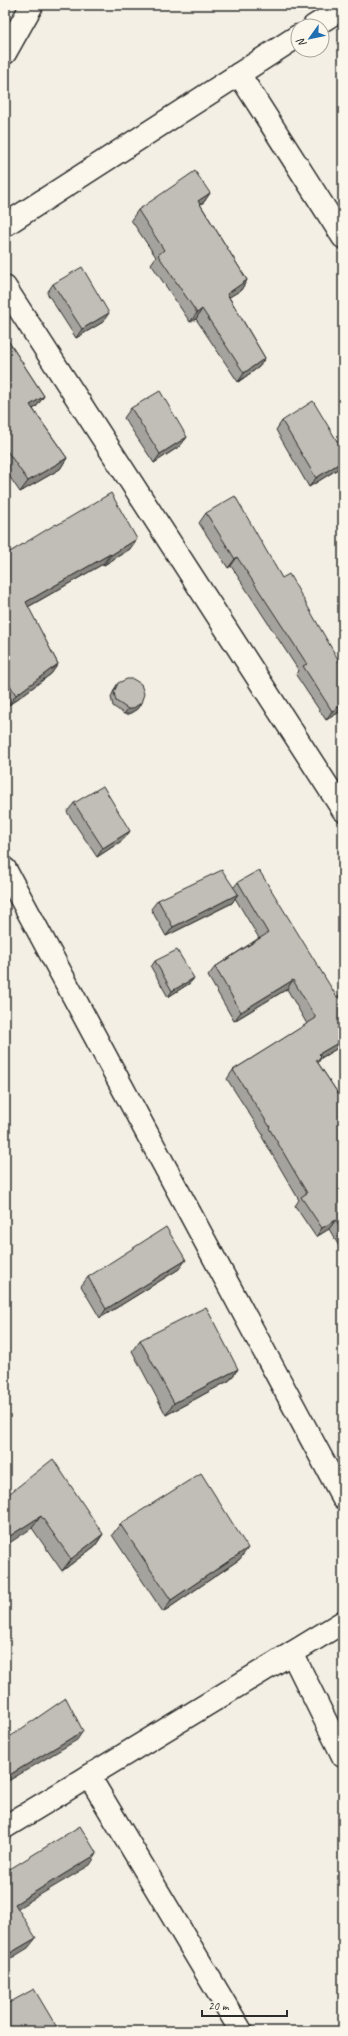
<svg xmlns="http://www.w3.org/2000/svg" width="348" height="2036" font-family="Caveat,sans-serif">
	<rect width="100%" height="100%" fill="#f3efe4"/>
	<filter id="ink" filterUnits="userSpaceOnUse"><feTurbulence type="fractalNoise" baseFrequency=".025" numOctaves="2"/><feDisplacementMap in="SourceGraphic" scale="8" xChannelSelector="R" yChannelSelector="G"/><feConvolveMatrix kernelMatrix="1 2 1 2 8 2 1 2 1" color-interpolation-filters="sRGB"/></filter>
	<g filter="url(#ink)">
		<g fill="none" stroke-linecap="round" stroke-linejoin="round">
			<defs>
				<g id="minor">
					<polyline points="314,26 343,8"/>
					<polyline points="5,53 32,5"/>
					<polyline points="239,74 343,237"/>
					<polyline points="5,225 298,36"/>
					<polyline points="5,287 343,810"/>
					<polyline points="292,1653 343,1756"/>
					<polyline points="89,1776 241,2031"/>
				</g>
				<polyline id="tertiary" points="5,869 343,1498"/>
				<polyline id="secondary" points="5,1827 343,1622"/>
			</defs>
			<use href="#minor" stroke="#2b2b2b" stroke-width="25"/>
			<use href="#tertiary" stroke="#2b2b2b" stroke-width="25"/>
			<use href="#secondary" stroke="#2b2b2b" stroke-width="25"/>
			<use href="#minor" stroke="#fbf7ec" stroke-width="22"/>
			<use href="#tertiary" stroke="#fbf7ec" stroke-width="22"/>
			<use href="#secondary" stroke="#fbf7ec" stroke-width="22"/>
		</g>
		<g fill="#a5a39d" stroke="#2b2b2b">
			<polygon points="210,193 204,202 200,204 247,280 241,290 229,297 265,358 259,367 238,382 196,319 190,322 151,264 156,257 131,220 138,210"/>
			<polygon points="53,284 103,322 76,338 47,293"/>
			<polygon points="5,336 44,396 36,407 33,409 67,458 60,469 20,492 5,470"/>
			<polygon points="131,408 187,437 180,446 154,463 124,418"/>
			<polygon points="282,421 341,467 309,487 276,430"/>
			<polygon points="206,513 282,578 343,668 343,710 326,720 296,675 299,671 231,566 228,568 199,523"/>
			<polygon points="57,525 130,549 104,565 103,564 28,607 58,664 51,674 9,705 5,698 5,555"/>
			<polygon points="118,683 141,703 137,709 129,714 124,714 113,706 111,697 115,688"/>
			<polygon points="74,803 130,831 123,840 97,857 67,812"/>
			<polygon points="238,882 337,997 343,993 343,1045 321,1058 318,1063 343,1101 343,1253 329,1229 316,1237 295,1206 299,1200 262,1137 263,1135 227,1079 233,1070 307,1024 287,989 234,1021 208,976 215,967 259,938 235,898 232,903 166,936 151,909 158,900 234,887"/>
			<polygon points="155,961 194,978 190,983 168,997 151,967"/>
			<polygon points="179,1269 100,1318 81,1286 88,1277"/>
			<polygon points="140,1340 238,1369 230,1380 166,1415 132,1351"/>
			<polygon points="5,1497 103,1534 95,1546 62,1571 32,1528"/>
			<polygon points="120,1524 240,1559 163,1612 112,1535"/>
			<polygon points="5,2005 59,2031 5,2031"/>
		</g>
		<g fill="#86857f" stroke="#2b2b2b">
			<polygon points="210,193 204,202 192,210 198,201"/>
			<polygon points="247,280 241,290 220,303 227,294"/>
			<polygon points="202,309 196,319 190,322 197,313"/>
			<polygon points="109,313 103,322 76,338 82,329"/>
			<polygon points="265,358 259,367 238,382 244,373"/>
			<polygon points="44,396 36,407 22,416 30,405"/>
			<polygon points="187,437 180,446 154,463 160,454"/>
			<polygon points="67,458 60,469 20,492 28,481"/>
			<polygon points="343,461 343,465 341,467 309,487 316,478"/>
			<polygon points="137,539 130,549 104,565 111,555"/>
			<polygon points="110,554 103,564 19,612 26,602"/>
			<polygon points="237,557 231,566 228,568 235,559"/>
			<polygon points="58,664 51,674 9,705 16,695"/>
			<polygon points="141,703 137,709 129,714 124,714 128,709"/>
			<polygon points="343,704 343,710 326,720 332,711"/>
			<polygon points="130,831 123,840 97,857 103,848"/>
			<polygon points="238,894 232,903 166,936 173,927"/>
			<polygon points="194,978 190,983 168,997 172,991"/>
			<polygon points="293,980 287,989 234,1021 241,1012"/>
			<polygon points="343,1040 343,1045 321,1058 315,1066 310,1069 319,1054"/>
			<polygon points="336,1220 329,1229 316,1237 322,1228"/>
			<polygon points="186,1260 179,1269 100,1318 106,1309"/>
			<polygon points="238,1369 230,1380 166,1415 174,1403"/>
			<polygon points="41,1516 32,1528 5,1546 5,1539"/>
			<polygon points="103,1534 95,1546 62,1571 71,1559"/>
			<polygon points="248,1548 240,1559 163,1612 171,1600"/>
			<polygon points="83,1731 77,1740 5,1783 6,1777"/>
			<polygon points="97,1854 90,1865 8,1914 15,1904"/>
			<polygon points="36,1938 28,1948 5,1962 5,1956"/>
		</g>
		<g fill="#c0beb6" stroke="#2b2b2b">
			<polygon points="195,171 210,193 198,201 247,280 227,294 265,358 244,373 202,309 197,313 158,255 164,250 138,210"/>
			<polygon points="82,267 109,313 82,329 53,284"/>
			<polygon points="5,336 44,396 30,405 67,458 28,481 5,448"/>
			<polygon points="160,391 187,437 160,454 131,408"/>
			<polygon points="313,401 343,451 343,461 316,478 282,421"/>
			<polygon points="111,493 137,539 111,555 110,554 26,602 58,664 16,695 5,677 5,555 56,524 57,525"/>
			<polygon points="235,496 282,578 289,574 343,668 343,704 332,711 303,666 307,664 237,557 235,559 206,513"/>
			<polygon points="127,679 133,679 141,684 144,694 141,703 132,709 128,709 116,701 114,692 118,683"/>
			<polygon points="103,786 130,831 103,848 74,803"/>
			<polygon points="222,870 238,894 173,927 158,900"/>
			<polygon points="259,870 337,997 343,993 343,1040 319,1054 322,1057 316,1060 343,1101 343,1232 336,1220 322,1228 301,1197 307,1193 269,1128 270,1127 233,1070 316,1018 293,980 241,1012 215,967 268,933 238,882"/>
			<polygon points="177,950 194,978 172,991 155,961"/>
			<polygon points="166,1227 186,1260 106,1309 88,1277"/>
			<polygon points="206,1307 238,1369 174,1403 140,1340"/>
			<polygon points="53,1459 103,1534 71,1559 41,1516 5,1539 5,1497"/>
			<polygon points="201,1473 248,1548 171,1600 120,1524"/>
			<polygon points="66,1698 83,1731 6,1777 5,1776 5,1740"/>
			<polygon points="80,1826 97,1854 15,1904 36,1938 5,1956 5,1872"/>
			<polygon points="34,1989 59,2031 10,2031 5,2022 5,2005"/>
		</g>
	</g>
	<rect width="348" height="2036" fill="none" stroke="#fbf7ec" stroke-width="20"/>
	<rect x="10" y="10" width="328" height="2016" fill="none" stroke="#2b2b2b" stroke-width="1.5" filter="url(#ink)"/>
	<g transform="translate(310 38) rotate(237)"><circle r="19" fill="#fbf7ec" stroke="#a8a59f"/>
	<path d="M0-3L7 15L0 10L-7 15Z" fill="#1f6fb2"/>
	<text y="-6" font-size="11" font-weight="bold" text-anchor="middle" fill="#2b2b2b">N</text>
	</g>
	<path d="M202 2010v6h85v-6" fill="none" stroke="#2b2b2b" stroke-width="2"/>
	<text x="208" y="2010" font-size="12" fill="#2b2b2b" stroke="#fbf7ec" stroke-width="3" paint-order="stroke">20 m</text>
</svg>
